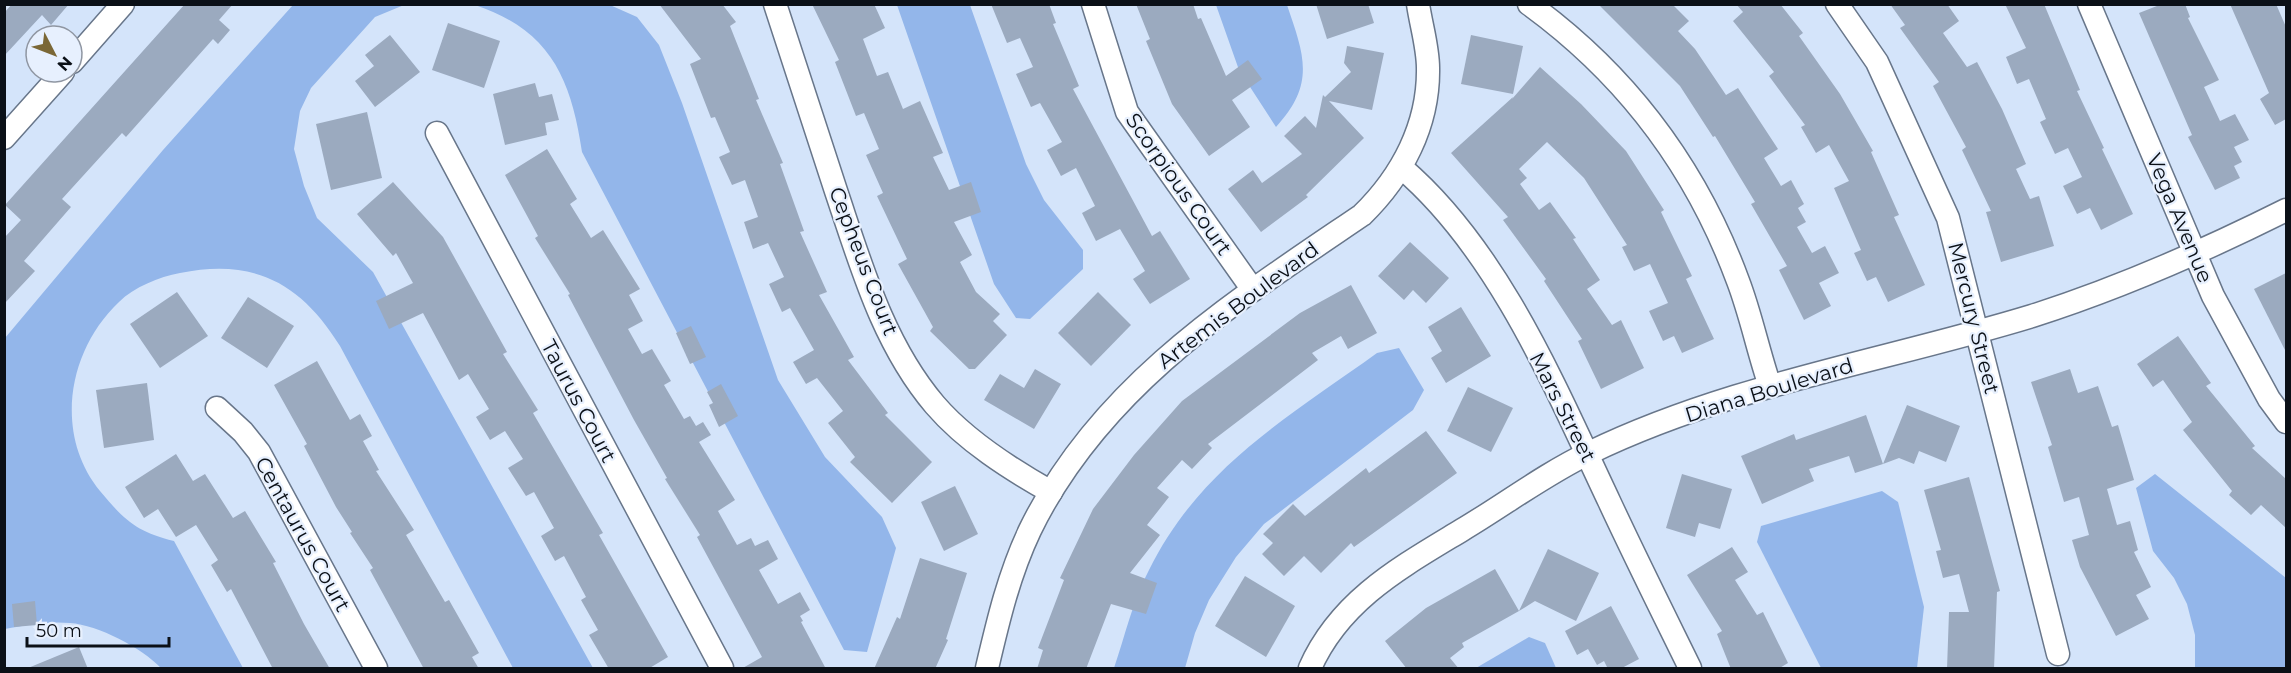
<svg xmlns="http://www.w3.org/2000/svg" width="2291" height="673" font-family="Montserrat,sans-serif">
	<rect width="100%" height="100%" fill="#d4e4fa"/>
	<g fill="#93b6ea">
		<path d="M 293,5 L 404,5 L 375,17 L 311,88 L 300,111 L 294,149 L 304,186 L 317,218 L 373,272 L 593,668 L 513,668 L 340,346 C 301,283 254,258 180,273 C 159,277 134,287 119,302 C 67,351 54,435 100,491 C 125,521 137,532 174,541 L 243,668 L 161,668 C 142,648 98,625 70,623 C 48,621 26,625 5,629 L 5,338 L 163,150 Z"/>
		<path d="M 475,5 L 610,5 L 637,17 L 659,45 L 682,103 L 778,380 L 825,457 L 882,517 L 896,548 L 867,652 L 844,650 L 582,152 C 571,78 550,30 475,5 Z"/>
		<polygon points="897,5 970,5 1026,164 1044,200 1083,250 1083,269 1030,319 1016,318 994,284"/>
		<path d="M 1216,5 L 1287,5 C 1304,55 1316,84 1276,127 L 1239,70 Z"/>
		<path d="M 1399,348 L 1424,390 L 1413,410 L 1264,524 L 1236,557 L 1209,600 L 1195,633 L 1185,668 L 1114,668 C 1125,636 1133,600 1149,570 C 1200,467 1287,418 1377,353 Z"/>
		<polygon points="2155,474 2286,578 2286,668 2195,668 2195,635 2187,604 2174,578 2153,551 2136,488"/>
		<polygon points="1882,491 1898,502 1924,607 1917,668 1821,668 1757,542 1761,526"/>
		<polygon points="1529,637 1545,643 1556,668 1476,668"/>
	</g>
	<g fill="#9baabf">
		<polygon points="12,4 69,4 51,25 42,15 4,56 4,13"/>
		<polygon points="185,4 233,4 219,20 230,30 218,44 213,39 126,137 122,133 62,199 71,207 24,261 35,271 4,304 4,238 21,220 5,205"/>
		<polygon points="659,4 722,4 736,22 730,26 759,99 756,100 783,163 780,164 804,231 800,232 827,292 819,295 854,357 848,360 888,413 885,415 932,462 892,503 850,462 855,457 828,423 843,411 817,378 806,384 793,362 814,350 790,308 782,312 769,284 784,277 768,243 753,249 744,222 758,217 745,180 732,185 719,157 730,152 715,117 711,118 690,64 701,59"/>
		<polygon points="812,4 874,4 885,28 863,39 877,76 888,72 903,109 920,101 943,153 933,157 949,190 971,182 981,212 954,222 972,255 960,262 976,292 1000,314 993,321 1007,335 975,369 969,369 930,331 933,327 898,264 907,259 877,196 883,193 866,155 879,149 864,113 856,116 835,62 839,60"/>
		<polygon points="991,4 1049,4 1056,23 1053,24 1079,86 1073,89 1152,236 1160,231 1190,279 1150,304 1133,279 1145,271 1120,229 1096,241 1082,213 1095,206 1076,168 1061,176 1047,150 1062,142 1040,103 1031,107 1016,74 1033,67 1020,38 1007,43"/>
		<polygon points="1136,4 1193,4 1198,19 1201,18 1226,76 1248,60 1262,79 1232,100 1250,127 1209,156 1172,104 1146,41 1150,39"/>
		<polygon points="1316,4 1368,4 1374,23 1327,39"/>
		<polygon points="1598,4 1672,4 1689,21 1678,31 1695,49 1726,95 1738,88 1778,149 1764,158 1781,186 1791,180 1804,204 1798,208 1806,222 1797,227 1812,253 1825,246 1839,273 1819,283 1831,306 1804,320 1779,270 1787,266 1751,204 1755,202 1715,136 1713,137 1680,86"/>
		<polygon points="1736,4 1780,4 1803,33 1799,36 1840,94 1873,151 1871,152 1899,215 1894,217 1925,285 1888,302 1876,277 1867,281 1854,253 1861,250 1834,188 1849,181 1829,145 1816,153 1801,127 1805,125 1769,76 1774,72 1733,21 1743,12"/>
		<polygon points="1890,4 1947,4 1959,21 1943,33 1967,67 1977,62 2002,109 2026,164 2016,169 2030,199 2039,196 2054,246 2001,262 1986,212 1991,211 1962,150 1966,147 1933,86 1939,82 1900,28 1905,25"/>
		<polygon points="2005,4 2044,4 2080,90 2077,91 2104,148 2102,149 2133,214 2101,230 2090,208 2077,214 2063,186 2082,177 2068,148 2055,154 2040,122 2046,119 2029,79 2017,84 2006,57 2026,48"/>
		<polygon points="2162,4 2185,4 2190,17 2188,18 2219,80 2204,87 2220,121 2235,114 2249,140 2234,147 2242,162 2234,166 2240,178 2215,190 2188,137 2192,135 2139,13"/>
		<polygon points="2230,4 2276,4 2286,27 2286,119 2275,125 2260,99 2269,93"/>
		<polygon points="448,23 500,41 484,88 432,70"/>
		<polygon points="390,35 420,72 375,107 355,81 374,66 365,55"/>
		<polygon points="1471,35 1523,46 1513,94 1461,84"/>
		<polygon points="1347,46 1384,53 1372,110 1329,101 1364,138 1306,195 1308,197 1261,232 1228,189 1253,170 1262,183 1302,154 1284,136 1305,116 1316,128 1323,95 1325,97 1351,72 1344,63"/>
		<polygon points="1540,67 1581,104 1626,151 1664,210 1661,212 1692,276 1686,279 1714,339 1682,353 1674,336 1663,341 1649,311 1668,303 1650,264 1634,271 1622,247 1627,245 1584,178 1547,142 1519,169 1527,178 1520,184 1539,210 1550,202 1576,238 1573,239 1600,280 1587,289 1612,325 1621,320 1644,368 1601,389 1578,341 1582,339 1544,281 1546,279 1503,220 1508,217 1451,153 1513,97 1512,99"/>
		<polygon points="535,83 539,97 552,94 559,120 545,123 547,135 505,145 493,94"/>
		<polygon points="367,112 382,178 331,190 316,124"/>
		<polygon points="547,149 577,199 570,204 591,238 603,230 640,289 629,295 643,321 628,329 642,354 652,349 671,381 664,385 684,419 690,416 696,426 703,422 711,435 699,442 735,500 718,511 737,545 751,538 755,546 768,540 778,559 759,570 778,604 800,592 810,610 800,616 803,621 801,622 826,669 741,669 762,657 697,537 700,535 665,479 667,478 634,420 568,295 570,294 535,238 538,236 505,175"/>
		<polygon points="393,182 443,237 507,352 503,354 538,410 533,413 603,533 599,535 668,657 648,669 609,669 589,635 598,630 581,600 586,597 564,556 555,561 541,536 554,528 534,492 526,496 508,468 523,459 505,431 490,440 476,417 489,409 468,374 459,380 423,313 389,329 376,301 413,283 396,253 393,256 357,214"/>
		<polygon points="1410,242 1449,278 1426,303 1413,290 1404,300 1378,276"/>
		<polygon points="2286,273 2286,352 2254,289"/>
		<polygon points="1351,285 1377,333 1348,349 1341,336 1312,353 1318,360 1208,444 1212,448 1192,469 1182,460 1157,488 1169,497 1147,525 1160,535 1130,573 1157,583 1146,614 1111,604 1086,669 1037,669 1043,650 1038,648 1064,580 1060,578 1093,509 1134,455 1182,401 1300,313"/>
		<polygon points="177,292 208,336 160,368 130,324"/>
		<polygon points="1098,292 1131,325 1091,366 1058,333"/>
		<polygon points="248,297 294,326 267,368 221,338"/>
		<polygon points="1461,307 1491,356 1446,383 1431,358 1442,351 1428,327"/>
		<polygon points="691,326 706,357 690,364 676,333"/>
		<polygon points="2178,336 2211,383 2206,386 2255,446 2252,448 2286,479 2286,528 2261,505 2251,515 2229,495 2232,491 2183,430 2192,422 2163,380 2153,387 2137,364"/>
		<polygon points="317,361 350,420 360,414 372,436 363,441 379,470 376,471 414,530 406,535 445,602 449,600 479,653 472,657 479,669 424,669 370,570 373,568 350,533 352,532 336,507 304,446 307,444 274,385"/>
		<polygon points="1035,369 1061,384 1034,429 984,400 1000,374 1024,388"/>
		<polygon points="2070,369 2078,393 2098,386 2112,427 2118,425 2134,480 2107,489 2117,525 2130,521 2138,550 2134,552 2151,587 2136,595 2149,619 2116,636 2080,567 2072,540 2089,535 2079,497 2064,502 2048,447 2052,445 2031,382"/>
		<polygon points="147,383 154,440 104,448 96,390"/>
		<polygon points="721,384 738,416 719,427 709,405 713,403 707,392"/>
		<polygon points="1468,387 1513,408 1491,452 1447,431"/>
		<polygon points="1907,405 1960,426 1946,462 1919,451 1914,464 1899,458 1883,464"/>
		<polygon points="1866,415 1883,464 1855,473 1849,456 1809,469 1814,481 1762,504 1741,456 1794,434 1796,440"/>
		<polygon points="1426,431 1457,473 1354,547 1351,543 1321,573 1304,556 1284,576 1262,554 1273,543 1263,534 1293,504 1305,516 1366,468 1369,473"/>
		<polygon points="176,454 193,481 205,474 233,518 245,511 276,562 273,563 304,624 330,669 273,669 231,589 227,592 211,565 218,560 196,525 176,537 158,509 144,518 125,487"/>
		<polygon points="1682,474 1732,489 1720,529 1699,523 1695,537 1666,528"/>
		<polygon points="1969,477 2000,591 1997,592 1994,669 1947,669 1949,612 1969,612 1959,574 1943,578 1936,551 1941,550 1924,490"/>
		<polygon points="955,486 978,534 944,551 921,502"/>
		<polygon points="1732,547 1748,572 1735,580 1757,615 1763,612 1788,663 1778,669 1731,669 1717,634 1722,631 1687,575"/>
		<polygon points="1548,549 1599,573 1576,621 1535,601 1519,611"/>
		<polygon points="920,558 967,573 946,639 948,640 935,669 874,669 897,617 900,619"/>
		<polygon points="1495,569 1519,611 1462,643 1464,647 1450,658 1459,669 1407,669 1385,641 1426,608"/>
		<polygon points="1245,576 1295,606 1266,657 1215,626"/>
		<polygon points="35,601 37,625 14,627 12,604"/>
		<polygon points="1611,606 1639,659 1620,669 1608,669 1604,661 1597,665 1588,649 1577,655 1565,631"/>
		<polygon points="79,647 88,669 28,669 28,668"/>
	</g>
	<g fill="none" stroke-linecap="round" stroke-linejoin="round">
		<defs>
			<g id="minor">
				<path d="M 775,4 C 795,67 816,129 836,191 C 861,265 883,344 935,405 C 966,441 1010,469 1051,492"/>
				<polyline points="1093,4 1127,112 1253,290"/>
				<path d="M 1529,4 C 1628,76 1696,167 1738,281 C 1751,315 1758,351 1770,386"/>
				<polyline points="1837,4 1877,62 1948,218 2058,654"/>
				<polyline points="2089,4 2213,296 2269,399 2286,422"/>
				<polyline points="72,62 123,4"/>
				<polyline points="437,133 722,668"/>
				<polyline points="4,138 63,72"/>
				<path d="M 1402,168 C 1499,251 1555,387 1609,501 C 1635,557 1663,613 1690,668"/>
				<polyline points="217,408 243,432 259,452 376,668"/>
				<path d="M 987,668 C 998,621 1009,574 1030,530 C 1100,386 1234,302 1362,215 C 1402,176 1429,125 1428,68 C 1428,47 1421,25 1418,4"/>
				<path d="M 1310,668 C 1340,600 1401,567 1462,530 C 1504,505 1545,474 1589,453 C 1729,385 1885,361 2032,316 C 2120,288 2204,251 2286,210"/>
			</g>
		</defs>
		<use href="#minor" stroke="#68768a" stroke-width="25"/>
		<use href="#minor" stroke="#fff" stroke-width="22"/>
	</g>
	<g text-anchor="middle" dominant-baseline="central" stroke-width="4.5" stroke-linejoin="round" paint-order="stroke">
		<g font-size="21" fill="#0b1017" stroke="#e7f0fe">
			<text transform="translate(1179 184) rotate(55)">Scorpious Court</text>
			<text transform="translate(2180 218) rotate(67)">Vega Avenue</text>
			<text transform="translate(864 261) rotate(69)">Cepheus Court</text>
			<text transform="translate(1238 305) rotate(-37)">Artemis Boulevard</text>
			<text transform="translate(1974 318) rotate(76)">Mercury Street</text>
			<text transform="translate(1769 390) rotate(-17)">Diana Boulevard</text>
			<text transform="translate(579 401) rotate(62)">Taurus Court</text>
			<text transform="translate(1563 407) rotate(63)">Mars Street</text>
			<text transform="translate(303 534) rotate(61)">Centaurus Court</text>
		</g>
	</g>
	<rect width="2291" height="673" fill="none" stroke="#0b1017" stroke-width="12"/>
	<g transform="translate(54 54) rotate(132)"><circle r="28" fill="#e7f0fe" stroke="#8f96a2" stroke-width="1.5"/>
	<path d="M0-4.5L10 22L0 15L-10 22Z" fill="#7a6736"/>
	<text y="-9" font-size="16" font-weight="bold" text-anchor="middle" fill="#0b1017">N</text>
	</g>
	<path d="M27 637v9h142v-9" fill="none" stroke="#0b1017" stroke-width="3"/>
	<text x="36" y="637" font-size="18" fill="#0b1017" stroke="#e7f0fe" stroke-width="4.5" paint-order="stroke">50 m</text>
</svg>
